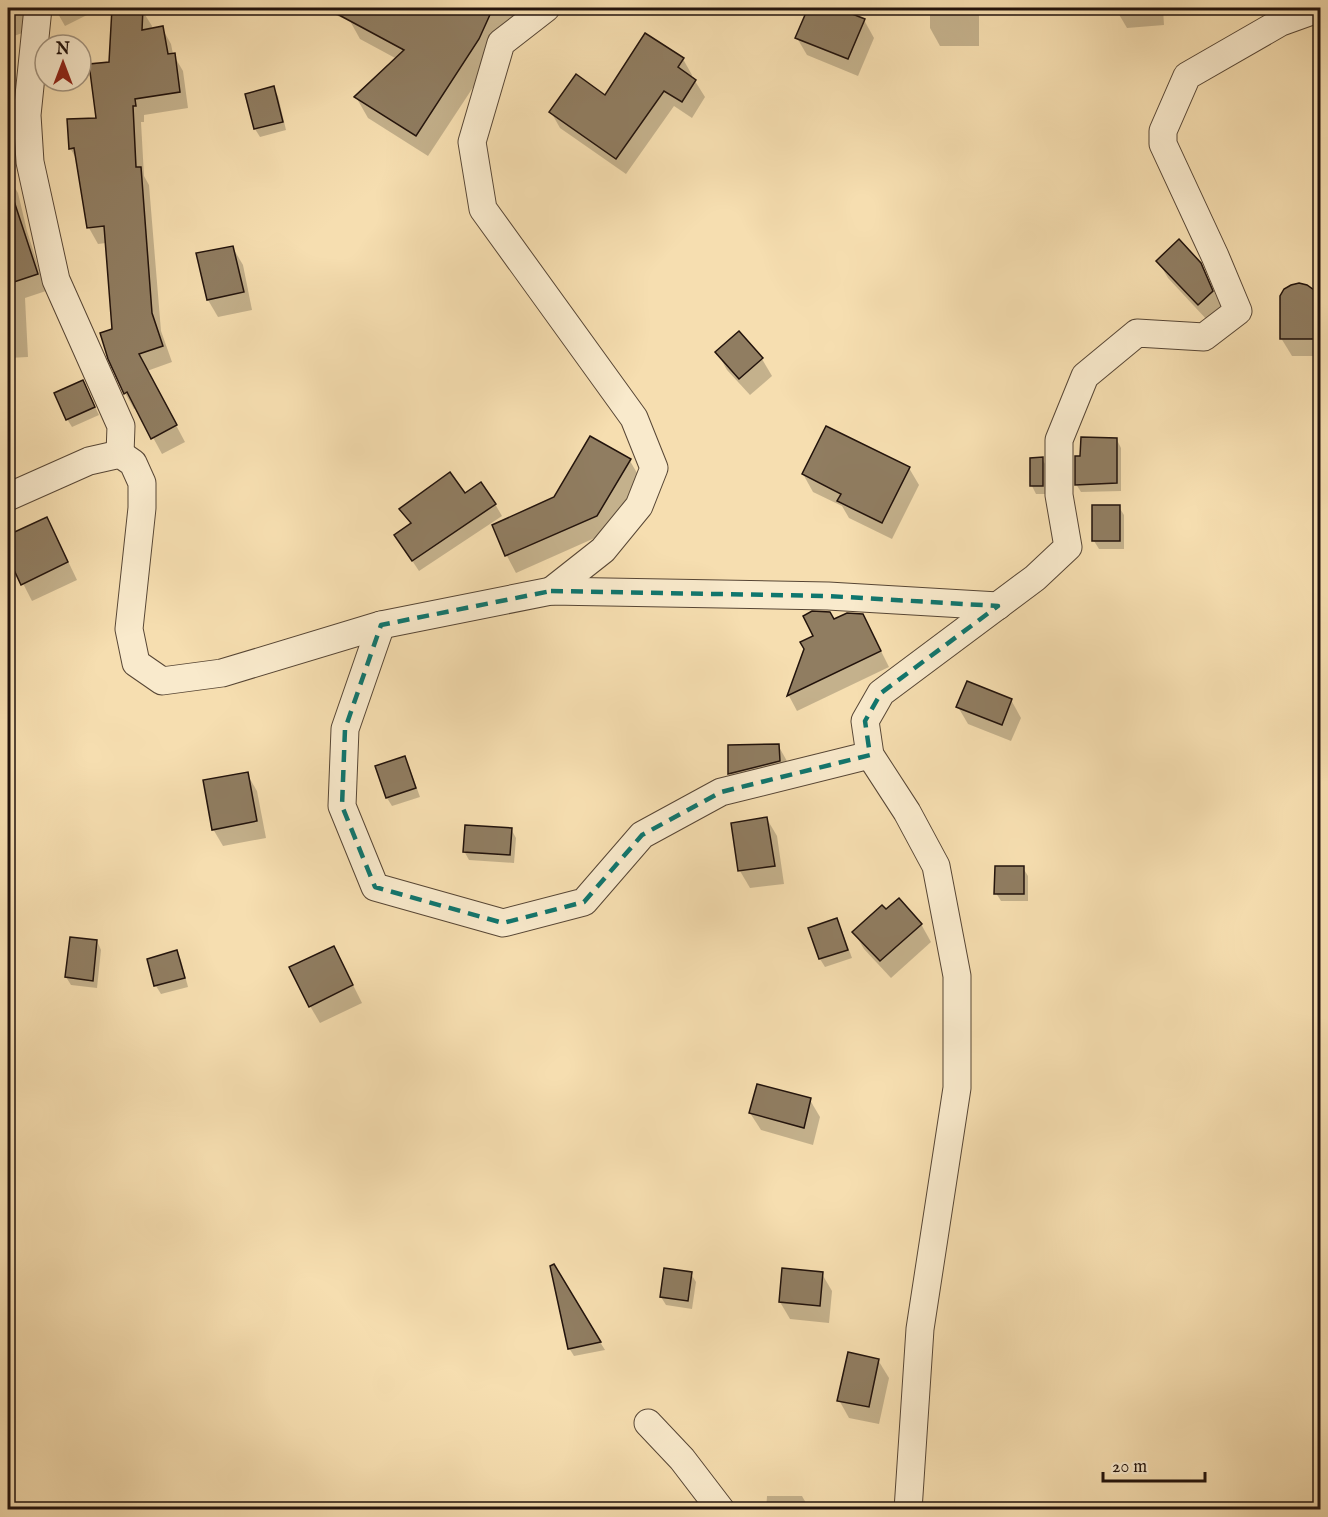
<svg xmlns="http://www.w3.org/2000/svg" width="1328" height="1517" font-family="'IM FELL English',serif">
	<rect width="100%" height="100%" fill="#f6deb0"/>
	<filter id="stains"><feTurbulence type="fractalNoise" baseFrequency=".00333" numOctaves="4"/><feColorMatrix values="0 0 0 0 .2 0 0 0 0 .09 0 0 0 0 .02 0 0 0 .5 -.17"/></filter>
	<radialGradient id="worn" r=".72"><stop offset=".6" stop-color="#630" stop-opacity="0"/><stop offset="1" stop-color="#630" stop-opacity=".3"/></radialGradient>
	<g fill="#0003">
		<polygon points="8,8 89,8 91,13 65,26 57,12 51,9 31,30 8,38"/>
		<polygon points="114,8 142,10 152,26 151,30 162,28 171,44 173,54 183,71 188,108 144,115 144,122 141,122 144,176 149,185 161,331 172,362 147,371 185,442 162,454 137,408 134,409 125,393 113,330 106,243 98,244 89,228 77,160 70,148 98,119 110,63"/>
		<polygon points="318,8 515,8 522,20 491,60 428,156 368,118 356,97 397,59 360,39 350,21"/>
		<polygon points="809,8 833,8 864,20 874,38 858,76 807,55 797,38"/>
		<polygon points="930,8 975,8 979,14 979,46 940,46 930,28"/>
		<polygon points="1116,8 1163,8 1164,25 1127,28 1117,11"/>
		<polygon points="683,59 692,75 691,78 695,81 705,97 692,118 674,106 626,174 560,128 551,112 606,97"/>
		<polygon points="273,88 278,96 286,130 260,137 255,129 246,95"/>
		<polygon points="8,152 10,157 12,183 18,193 27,231 46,291 25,298 28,357 8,358"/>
		<polygon points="233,248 243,265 252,310 218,317 208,300 198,255"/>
		<polygon points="1158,261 1200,264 1210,282 1222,309 1208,321 1168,278"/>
		<polygon points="1312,291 1320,304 1320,356 1292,356 1281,338"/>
		<polygon points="717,352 762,359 772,376 750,395 727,370"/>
		<polygon points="87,390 99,415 72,427 67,419"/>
		<polygon points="1117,440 1121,448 1121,491 1081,492 1076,484 1082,458"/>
		<polygon points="1042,459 1047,467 1047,494 1036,494 1032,486"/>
		<polygon points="630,461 640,478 606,533 516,573 507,556 494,526 555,498"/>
		<polygon points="909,468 919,485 892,539 849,518 842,506 813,492 803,474"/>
		<polygon points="464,495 495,504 502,516 419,571 403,547 412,525 401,509"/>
		<polygon points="1094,507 1119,507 1124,515 1124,549 1099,549 1094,541"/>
		<polygon points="46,519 56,536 77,580 32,601 8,554 8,536"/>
		<polygon points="834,621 871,631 889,667 797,711 789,696 806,649 815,637"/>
		<polygon points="1011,700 1021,718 1011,741 968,724 958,707"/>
		<polygon points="778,745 788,763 740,791 730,774 730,746"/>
		<polygon points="404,758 409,766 420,797 392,806 387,798 377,767"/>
		<polygon points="247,774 257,791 266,838 223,846 213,829"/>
		<polygon points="767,819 777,836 784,884 750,888 740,871 733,824"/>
		<polygon points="511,829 516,838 514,863 469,860 464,851"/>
		<polygon points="1023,868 1028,876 1028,901 1001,901 996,893"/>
		<polygon points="886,912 921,924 931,942 891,978 864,949 854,932"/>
		<polygon points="836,920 841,928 852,958 825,967 820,959"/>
		<polygon points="97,941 101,950 97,988 71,985 66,977"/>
		<polygon points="177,952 181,960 188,987 161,994 156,986 148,960"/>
		<polygon points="343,965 362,1003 320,1023 310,1006"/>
		<polygon points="810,1100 820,1117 813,1145 761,1130 750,1113"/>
		<polygon points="553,1266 605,1350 574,1356 569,1348"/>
		<polygon points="691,1274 696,1282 692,1309 666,1305 661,1297"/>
		<polygon points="822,1274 832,1291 829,1323 790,1319 780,1302"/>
		<polygon points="878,1360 889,1378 879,1424 849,1418 839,1400"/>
		<polygon points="767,1496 802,1496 810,1510 766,1510"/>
	</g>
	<g fill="#907d61" stroke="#22130c" stroke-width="1.5">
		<polygon points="112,8 143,8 142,30 163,26 168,54 175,53 180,92 135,99 136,106 133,106 136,167 141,167 152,313 163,346 139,354 177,425 151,439 127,392 124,394 108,359 100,333 112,329 104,226 87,228 74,148 69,149 67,119 96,118 89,64 109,62"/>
		<polygon points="326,8 493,8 479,39 416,136 354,97 404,50"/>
		<polygon points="808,8 837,8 865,19 848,59 795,38"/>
		<polygon points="645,33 684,58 678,67 696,80 682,102 664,91 616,159 549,112 576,74 605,95"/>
		<polygon points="274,86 283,122 254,129 245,94"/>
		<polygon points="13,198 38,274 8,284 8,199"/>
		<polygon points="1179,239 1201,263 1213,291 1198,305 1156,261"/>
		<polygon points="233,246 244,292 207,300 196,253"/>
		<polygon points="1299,283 1307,285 1314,290 1317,296 1317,339 1280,339 1280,296 1284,289 1291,285"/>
		<polygon points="739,331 763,358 739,379 715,352"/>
		<polygon points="83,380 95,407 66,420 54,393"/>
		<polygon points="826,426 910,467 882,523 837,501 841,494 802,474"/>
		<polygon points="590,436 631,459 597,516 505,556 492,525 554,497"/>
		<polygon points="1081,437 1117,438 1117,483 1075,485 1075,456 1080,456"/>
		<polygon points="1043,457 1043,486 1030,486 1030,458"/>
		<polygon points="450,472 465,493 481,482 496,504 412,561 394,535 411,523 399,509"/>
		<rect x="1092" y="505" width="28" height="36"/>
		<polygon points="47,517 68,562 21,585 8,557 8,535"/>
		<polygon points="812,611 830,612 834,619 847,613 863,614 881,651 787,696 804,649 800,642 813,636 803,616"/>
		<polygon points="967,681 1012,699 1002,725 956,707"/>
		<polygon points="779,744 780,761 728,774 728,745"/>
		<polygon points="405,756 416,788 386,798 375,766"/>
		<polygon points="248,772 257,821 212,830 203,780"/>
		<polygon points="767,817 775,866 738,871 731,823"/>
		<polygon points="465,825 512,828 510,855 463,852"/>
		<polygon points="995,866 1024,866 1024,894 994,894"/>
		<polygon points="899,898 922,924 880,961 852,932 882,905 886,909"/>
		<polygon points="837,918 848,950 819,959 808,928"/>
		<polygon points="70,937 97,940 93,981 65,977"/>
		<polygon points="334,946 353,985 309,1007 289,967"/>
		<polygon points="177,950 185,978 154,986 147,959"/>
		<polygon points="757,1084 811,1098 804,1128 749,1113"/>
		<polygon points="554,1264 601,1342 568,1349 550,1266"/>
		<polygon points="664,1268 692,1272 688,1301 660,1297"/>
		<polygon points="782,1268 823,1272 820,1306 779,1302"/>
		<polygon points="848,1352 879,1359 869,1407 837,1401"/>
	</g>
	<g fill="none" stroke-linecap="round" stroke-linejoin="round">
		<defs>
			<g id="minor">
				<polyline points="38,8 27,115 30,162 56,280 121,426 120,454"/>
				<polyline points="546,8 501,43 472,142 483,209 634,418 654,468 639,506 603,550 551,591"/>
				<polyline points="8,497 89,461 120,454 133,463 142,483 142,508 129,629 136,663 162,681 222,673 381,625 551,591 828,596 998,606"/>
				<polyline points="381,625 345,729 342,806 375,887 503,923 584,902 642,835 721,792 870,755"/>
				<polyline points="648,1423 682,1459 721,1510"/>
				<polyline points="908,1510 920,1329 957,1088 957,976 936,866 907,812 870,755 865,721 881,693 1035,578 1068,547 1059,495 1059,440 1085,376 1137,333 1204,337 1238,311 1215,256 1163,144 1163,131 1187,76 1281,22 1320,8"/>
			</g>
		</defs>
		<use href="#minor" stroke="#574635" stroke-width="29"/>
		<use href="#minor" stroke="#f9eacc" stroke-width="27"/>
	</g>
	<path fill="none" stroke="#0f766e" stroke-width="4.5" stroke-dasharray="12 8" stroke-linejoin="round" d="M 551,591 L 828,596 L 998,606 L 881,693 L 865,721 L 870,755 L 721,792 L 642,835 L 584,902 L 503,923 L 375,887 L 342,806 L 345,729 L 381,625 Z"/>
	<rect width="1328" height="1517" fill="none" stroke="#f6deb0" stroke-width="30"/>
	<rect x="9" y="9" width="1310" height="1499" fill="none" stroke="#22130c" stroke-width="3"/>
	<rect x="15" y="15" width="1298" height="1487" fill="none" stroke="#22130c" stroke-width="1.5"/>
	<g transform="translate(63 63)"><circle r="28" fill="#f9eacc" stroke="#a3947f" stroke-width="1.5"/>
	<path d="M0-4.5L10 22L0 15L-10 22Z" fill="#8f2418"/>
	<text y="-9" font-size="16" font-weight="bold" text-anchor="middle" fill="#22130c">N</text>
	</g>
	<path d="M1103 1472v9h102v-9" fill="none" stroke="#22130c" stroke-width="3"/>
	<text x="1112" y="1472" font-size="18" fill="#22130c" stroke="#f9eacc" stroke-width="4.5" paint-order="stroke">20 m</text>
	<rect width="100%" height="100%" filter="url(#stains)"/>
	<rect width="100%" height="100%" fill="url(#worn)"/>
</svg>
